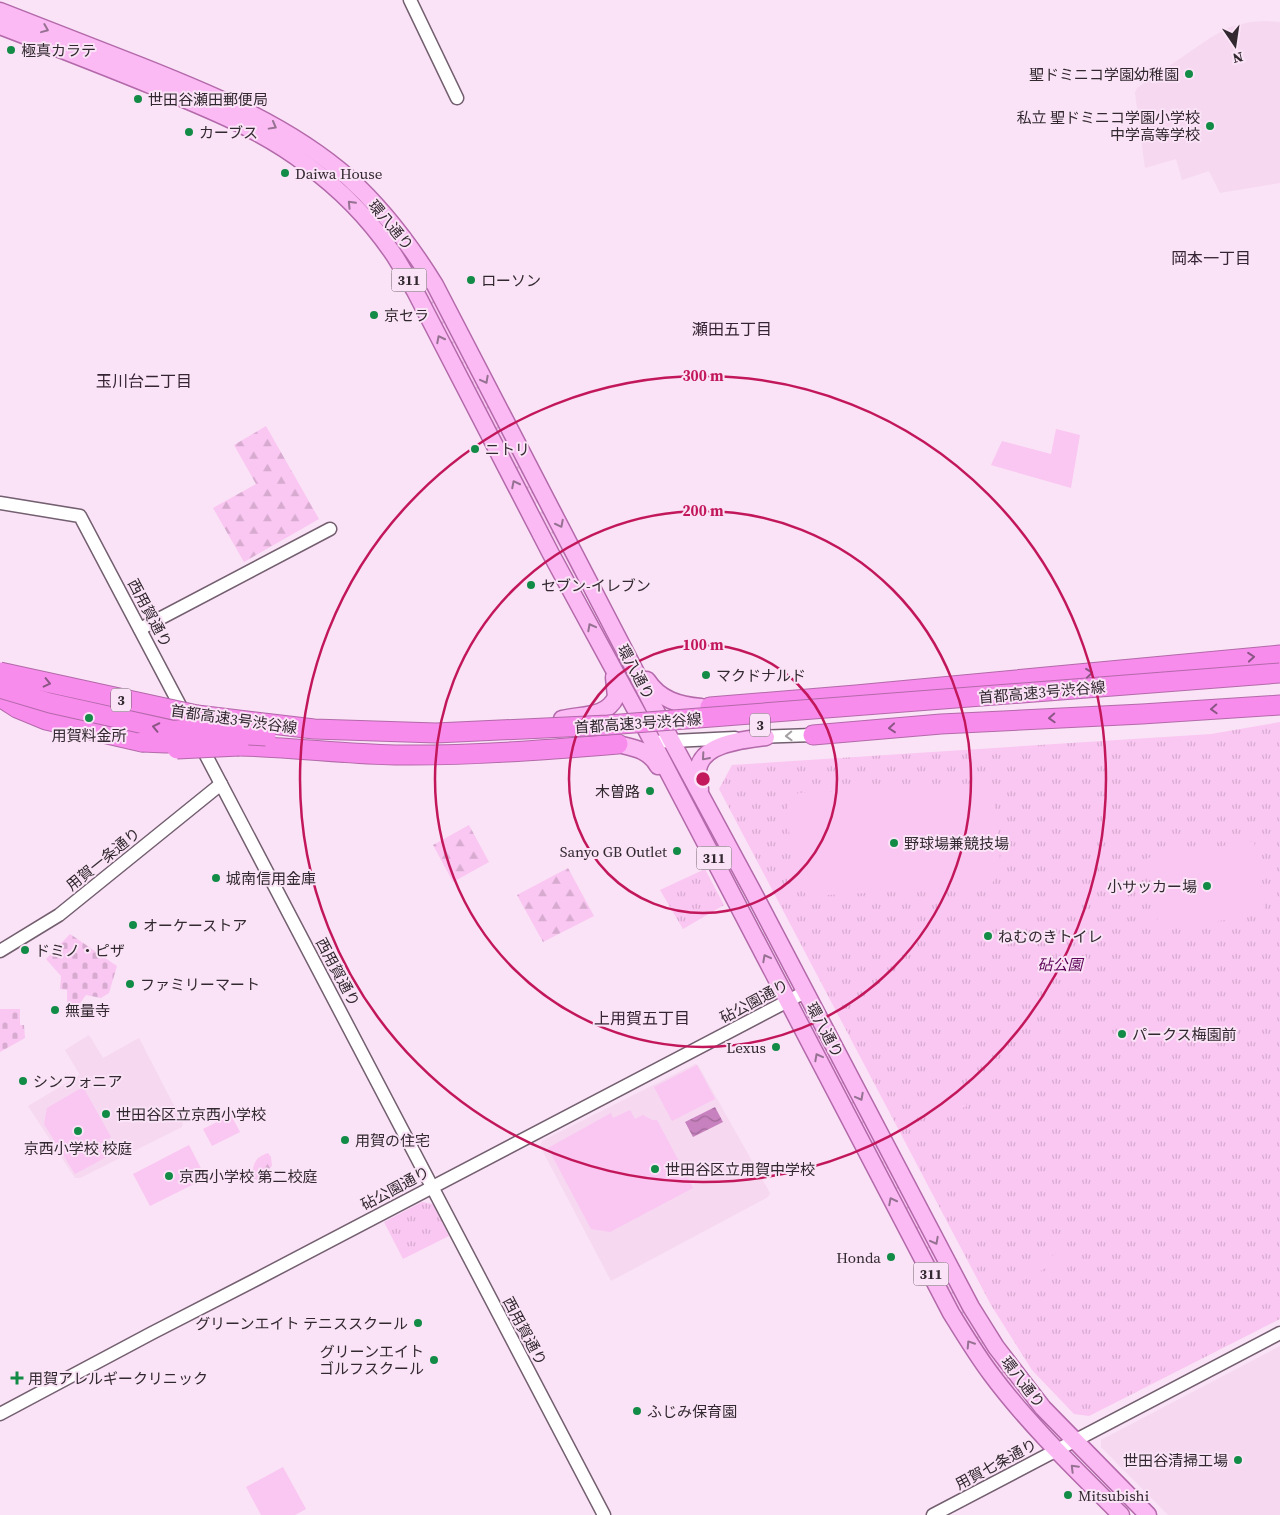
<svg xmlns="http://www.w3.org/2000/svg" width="1280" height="1515" font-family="'Source Serif 4','Noto Sans JP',serif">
	<defs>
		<pattern id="grass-dots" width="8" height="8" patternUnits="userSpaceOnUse" patternTransform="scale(1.25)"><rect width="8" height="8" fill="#fac6f2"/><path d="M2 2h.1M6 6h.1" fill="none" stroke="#d7aad0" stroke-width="1.8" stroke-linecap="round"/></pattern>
		<pattern id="forest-firs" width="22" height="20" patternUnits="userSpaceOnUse" patternTransform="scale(1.25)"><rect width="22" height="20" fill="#fac6f2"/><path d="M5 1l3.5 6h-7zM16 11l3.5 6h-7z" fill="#d7aad0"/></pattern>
		<pattern id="cemetery-stones" width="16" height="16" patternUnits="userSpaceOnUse" patternTransform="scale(1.25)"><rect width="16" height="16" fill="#fac6f2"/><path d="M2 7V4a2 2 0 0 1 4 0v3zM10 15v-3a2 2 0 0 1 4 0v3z" fill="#d7aad0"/></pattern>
		<pattern id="park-tufts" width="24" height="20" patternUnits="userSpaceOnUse" patternTransform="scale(1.25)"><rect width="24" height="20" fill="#fac6f2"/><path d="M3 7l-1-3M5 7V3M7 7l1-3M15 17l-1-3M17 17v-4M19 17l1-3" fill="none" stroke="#d7aad0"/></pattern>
		<pattern id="water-waves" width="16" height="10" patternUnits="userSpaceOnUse" patternTransform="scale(1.25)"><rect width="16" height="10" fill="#c781be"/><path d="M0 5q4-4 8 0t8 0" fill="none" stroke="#a26a9b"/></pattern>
	</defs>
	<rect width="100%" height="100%" fill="#fae3f6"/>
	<g fill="#f6d8f1">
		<polygon points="1265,21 1280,22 1280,183 1220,193 1209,171 1182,180 1176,159 1145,168 1135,93 1137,88 1210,38 1230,27 1250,22"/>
		<polygon points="89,1035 103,1058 139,1038 183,1123 182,1127 80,1178 75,1178 28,1106 80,1075 65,1050"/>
		<polygon points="695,1064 698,1065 770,1193 768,1197 611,1281 540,1146 542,1141"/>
		<polygon points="1280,1346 1280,1515 1168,1515 1101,1447 1101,1440"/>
	</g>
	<g fill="url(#grass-dots)">
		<polygon points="358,196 368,206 420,273 541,502 535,504 429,302 355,199"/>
		<polygon points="544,509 581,584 580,586 540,512"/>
		<polygon points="809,1014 1006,1371 1024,1401 1048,1428 1047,1431 988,1357 962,1317 804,1017"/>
	</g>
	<g fill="url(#forest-firs)">
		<polygon points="266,426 319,519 244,562 213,508 256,484 234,445"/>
		<polygon points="469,825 489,862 453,882 433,845"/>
		<polygon points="568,868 594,916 543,942 517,895"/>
		<path d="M 268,1153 L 271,1157 L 272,1166 L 257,1180 L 252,1177 C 253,1164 255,1157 268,1153 Z"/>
	</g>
	<g fill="url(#cemetery-stones)">
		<polygon points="70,934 117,966 109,993 101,998 86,995 75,1010 67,1010 67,990 60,989 61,976 46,959"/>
		<polygon points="0,1009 20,1009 20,1025 24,1025 25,1038 0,1052"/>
	</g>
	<g fill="url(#park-tufts)">
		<polygon points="1280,722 1280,1319 1089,1416 1074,1414 1032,1370 991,1305 719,789 732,765 1211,734"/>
		<polygon points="705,869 724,905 683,929 660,890"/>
		<polygon points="422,1202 433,1204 449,1236 403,1259 384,1222"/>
	</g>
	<g fill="#fac6f2">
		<polygon points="1056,429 1080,435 1071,488 991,465 1002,441 1051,454"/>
		<polygon points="980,784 994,798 1001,870 990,886 810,896 794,886 787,807 798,793"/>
		<polygon points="1254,841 1265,914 1159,930 1148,858"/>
		<polygon points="697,1065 715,1099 672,1121 654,1087"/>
		<polygon points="957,1084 967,1106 930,1121 919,1099"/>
		<polygon points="83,1087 111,1137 105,1141 112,1154 75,1174 44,1124 47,1108"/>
		<polygon points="630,1110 635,1119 643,1115 652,1120 657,1120 693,1188 610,1232 591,1229 548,1148 611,1113 613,1118"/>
		<polygon points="231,1115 240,1132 212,1146 203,1129"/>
		<polygon points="189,1145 206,1178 150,1206 133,1174"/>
		<polygon points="1063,1250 1069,1260 1063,1263 1061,1260 1018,1283 1014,1275"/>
		<polygon points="283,1467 306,1509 295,1515 261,1515 246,1487"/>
	</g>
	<polygon fill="url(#water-waves)" points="715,1107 723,1122 693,1137 685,1122"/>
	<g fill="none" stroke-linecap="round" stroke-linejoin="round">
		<defs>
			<g id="tertiary">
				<polyline points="410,0 457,98"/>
				<polyline points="0,503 80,516 185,715"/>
				<polyline points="140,629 330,529"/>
				<polyline points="757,737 813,735"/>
				<polyline points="199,742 604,1515"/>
				<polyline points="652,742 735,738"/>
				<polyline points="0,951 59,915 221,784"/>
				<polyline points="0,1414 152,1333 257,1279 805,992"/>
				<polyline points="933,1515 1280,1333"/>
			</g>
			<g id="primary">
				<path d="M 0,11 C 47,29 94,48 141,66 C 214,95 290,126 350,179 C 384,210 411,246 435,285 L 671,740 L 752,890 L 971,1307 L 996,1347 L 1043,1408 L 1148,1515"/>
				<path d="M 0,26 C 52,46 104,66 155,87 C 208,109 262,130 307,165 C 340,189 371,221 394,255 C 401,266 408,279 415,291 L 551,554 L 639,716 L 951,1313 C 964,1334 976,1354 991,1374 C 1029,1425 1076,1470 1121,1515"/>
				<path d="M 647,680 C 660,700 679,705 701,707"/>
				<path d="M 562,719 C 582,714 606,718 616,697 L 614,677"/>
				<path d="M 618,744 C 635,748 649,750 658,766"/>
				<path d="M 700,789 C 686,745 735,741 766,737"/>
			</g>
			<g id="motorway">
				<polyline points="0,697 17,708 46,720 142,742"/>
				<polyline points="710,707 856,695 1280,655"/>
				<polyline points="813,735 941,724 1142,714 1280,705"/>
				<path d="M 239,746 C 291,747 343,754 395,755 C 469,756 544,750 618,744"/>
			</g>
		</defs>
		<use href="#tertiary" stroke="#735f70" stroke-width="15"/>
		<use href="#primary" stroke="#b369aa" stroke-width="19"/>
		<use href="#motorway" stroke="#b369aa" stroke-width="21"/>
		<use href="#tertiary" stroke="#fff" stroke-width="12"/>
		<use href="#primary" stroke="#fbbaf4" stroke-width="16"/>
		<use href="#motorway" stroke="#f88cec" stroke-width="19"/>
		<defs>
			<g id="motorway-bridge">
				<polyline points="0,672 197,715 314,729 436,733 608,725 1280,673"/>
				<polyline points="0,688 50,703 171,730 266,736"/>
				<polyline points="142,742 166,743 194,739"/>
				<polyline points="177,749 239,746"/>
			</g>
		</defs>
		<use href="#motorway-bridge" stroke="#b369aa" stroke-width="21" stroke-linecap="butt"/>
		<use href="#motorway-bridge" stroke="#f88cec" stroke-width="19"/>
	</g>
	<defs><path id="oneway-chevron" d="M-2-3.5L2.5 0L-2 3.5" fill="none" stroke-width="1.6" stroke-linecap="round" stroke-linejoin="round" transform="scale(1.25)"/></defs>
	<g stroke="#967292">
		<use href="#oneway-chevron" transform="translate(45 29) rotate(22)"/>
		<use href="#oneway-chevron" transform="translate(273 126) rotate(29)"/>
		<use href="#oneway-chevron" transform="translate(351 204) rotate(-134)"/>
		<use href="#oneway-chevron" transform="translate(440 339) rotate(-117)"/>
		<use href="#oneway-chevron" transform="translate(485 380) rotate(62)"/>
		<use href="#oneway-chevron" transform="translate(515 484) rotate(-117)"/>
		<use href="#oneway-chevron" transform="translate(560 524) rotate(63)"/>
		<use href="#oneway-chevron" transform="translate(591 627) rotate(-118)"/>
		<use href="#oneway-chevron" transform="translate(705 757) rotate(131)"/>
		<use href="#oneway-chevron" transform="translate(766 958) rotate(-118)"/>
		<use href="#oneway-chevron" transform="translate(818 1057) rotate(-118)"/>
		<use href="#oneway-chevron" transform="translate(860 1097) rotate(62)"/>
		<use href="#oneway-chevron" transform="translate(892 1201) rotate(-117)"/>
		<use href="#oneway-chevron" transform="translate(935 1241) rotate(62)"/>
		<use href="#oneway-chevron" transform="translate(970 1344) rotate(-123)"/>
		<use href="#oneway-chevron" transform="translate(1074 1468) rotate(-135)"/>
	</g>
	<g stroke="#8b5685">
		<use href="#oneway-chevron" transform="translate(1251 657) rotate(-5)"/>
		<use href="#oneway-chevron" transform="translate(1089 673) rotate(-6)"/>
		<use href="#oneway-chevron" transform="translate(47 683) rotate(13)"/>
		<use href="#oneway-chevron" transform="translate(1214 709) rotate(177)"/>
		<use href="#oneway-chevron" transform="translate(1052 718) rotate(177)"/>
		<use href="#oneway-chevron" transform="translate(156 727) rotate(-168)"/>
		<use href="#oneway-chevron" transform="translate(892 728) rotate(175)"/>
	</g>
	<use stroke="#a39fa2" href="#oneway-chevron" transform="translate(789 736) rotate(178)"/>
	<g fill="none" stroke="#c2185b" stroke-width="2.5">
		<circle cx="703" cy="779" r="134"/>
		<circle cx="703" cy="779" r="268"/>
		<circle cx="703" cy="779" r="403"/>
	</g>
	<g fill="#128b46" stroke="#fae3f6" stroke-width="2">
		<circle cx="11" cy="50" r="5"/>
		<circle cx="1189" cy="74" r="5"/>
		<circle cx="138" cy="99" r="5"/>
		<circle cx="1210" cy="126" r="5"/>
		<circle cx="189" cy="132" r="5"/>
		<circle cx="285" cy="173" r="5"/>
		<circle cx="471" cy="280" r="5"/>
		<circle cx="374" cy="315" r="5"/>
		<circle cx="475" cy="449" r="5"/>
		<circle cx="531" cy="585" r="5"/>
		<circle cx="706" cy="675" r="5"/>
		<circle cx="89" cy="718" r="5"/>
		<circle cx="650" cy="791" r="5"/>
		<circle cx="894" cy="843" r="5"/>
		<circle cx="677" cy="851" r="5"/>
		<circle cx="216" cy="878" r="5"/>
		<circle cx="1207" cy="886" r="5"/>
		<circle cx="133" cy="925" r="5"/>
		<circle cx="988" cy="936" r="5"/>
		<circle cx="25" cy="950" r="5"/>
		<circle cx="130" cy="984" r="5"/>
		<circle cx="55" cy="1010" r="5"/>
		<circle cx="1122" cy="1034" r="5"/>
		<circle cx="776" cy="1047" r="5"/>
		<circle cx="23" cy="1081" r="5"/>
		<circle cx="106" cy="1114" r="5"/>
		<circle cx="78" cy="1131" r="5"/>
		<circle cx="345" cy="1140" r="5"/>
		<circle cx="655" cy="1169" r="5"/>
		<circle cx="169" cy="1176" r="5"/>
		<circle cx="891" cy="1257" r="5"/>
		<circle cx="418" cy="1323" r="5"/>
		<circle cx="434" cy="1360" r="5"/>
		<path d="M14.5 1370.5h5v5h5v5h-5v5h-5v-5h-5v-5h5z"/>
		<circle cx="637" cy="1411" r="5"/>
		<circle cx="1238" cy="1460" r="5"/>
		<circle cx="1068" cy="1495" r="5"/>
	</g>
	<g text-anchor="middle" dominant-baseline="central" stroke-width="4" stroke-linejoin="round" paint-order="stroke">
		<g fill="#fae3f6" stroke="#6e616b" stroke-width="1">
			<rect x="391.5" y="268.5" width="35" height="23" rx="4"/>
			<rect x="111" y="688.5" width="20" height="23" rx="4"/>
			<rect x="750" y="713.5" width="20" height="23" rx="4"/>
			<rect x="696.5" y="846.5" width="35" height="23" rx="4"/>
			<rect x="913.5" y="1262.5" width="35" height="23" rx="4"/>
		</g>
		<g font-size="14" font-weight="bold" fill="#322930">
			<text x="409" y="280">311</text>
			<text x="121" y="700">3</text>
			<text x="760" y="725">3</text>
			<text x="714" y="858">311</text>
			<text x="931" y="1274">311</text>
		</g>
		<g font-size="15" fill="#322930" stroke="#fae3f6" text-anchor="start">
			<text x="21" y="50">極真カラテ</text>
			<text x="1179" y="74" text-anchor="end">聖ドミニコ学園幼稚園</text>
			<text x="148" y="99">世田谷瀬田郵便局</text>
			<text x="1200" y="117" text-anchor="end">私立 聖ドミニコ学園小学校<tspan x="1200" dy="17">中学高等学校</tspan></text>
			<text x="199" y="132">カーブス</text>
			<text x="295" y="173">Daiwa House</text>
			<text x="481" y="280">ローソン</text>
			<text x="384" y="315">京セラ</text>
			<text x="485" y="449">ニトリ</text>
			<text x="541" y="585">セブン-イレブン</text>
			<text x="716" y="675">マクドナルド</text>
			<text x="89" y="735" text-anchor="middle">用賀料金所</text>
			<text x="640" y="791" text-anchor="end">木曽路</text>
			<text x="904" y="843">野球場兼競技場</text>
			<text x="667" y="851" text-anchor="end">Sanyo GB Outlet</text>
			<text x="226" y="878">城南信用金庫</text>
			<text x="1197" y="886" text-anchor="end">小サッカー場</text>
			<text x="143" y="925">オーケーストア</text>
			<text x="998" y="936">ねむのきトイレ</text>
			<text x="35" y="950">ドミノ・ピザ</text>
			<text x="140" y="984">ファミリーマート</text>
			<text x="65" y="1010">無量寺</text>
			<text x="1132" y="1034">パークス梅園前</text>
			<text x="766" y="1047" text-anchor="end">Lexus</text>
			<text x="33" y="1081">シンフォニア</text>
			<text x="116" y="1114">世田谷区立京西小学校</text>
			<text x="355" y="1140">用賀の住宅</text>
			<text x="78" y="1148" text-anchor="middle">京西小学校 校庭</text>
			<text x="665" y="1169">世田谷区立用賀中学校</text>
			<text x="179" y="1176">京西小学校 第二校庭</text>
			<text x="881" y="1257" text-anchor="end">Honda</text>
			<text x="408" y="1323" text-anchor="end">グリーンエイト テニススクール</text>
			<text x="424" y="1351" text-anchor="end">グリーンエイト<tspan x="424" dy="17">ゴルフスクール</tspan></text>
			<text x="28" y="1378">用賀アレルギークリニック</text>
			<text x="647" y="1411">ふじみ保育園</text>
			<text x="1228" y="1460" text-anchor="end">世田谷清掃工場</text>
			<text x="1078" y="1495">Mitsubishi</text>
		</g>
		<g font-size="15" fill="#322930" stroke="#fae3f6">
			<text transform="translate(391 225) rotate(50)">環八通り</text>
			<text transform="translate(150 613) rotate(62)">西用賀通り</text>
			<text transform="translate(636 672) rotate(62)">環八通り</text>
			<text transform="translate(1042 692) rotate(-5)">首都高速3号渋谷線</text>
			<text transform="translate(234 719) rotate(8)">首都高速3号渋谷線</text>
			<text transform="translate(638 723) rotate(-4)">首都高速3号渋谷線</text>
			<text transform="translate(103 859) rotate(-39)">用賀一条通り</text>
			<text transform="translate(338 972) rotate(62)">西用賀通り</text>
			<text transform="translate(754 1001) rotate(-28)">砧公園通り</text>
			<text transform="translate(825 1030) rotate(62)">環八通り</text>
			<text transform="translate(395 1188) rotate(-28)">砧公園通り</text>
			<text transform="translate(525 1331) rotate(62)">西用賀通り</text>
			<text transform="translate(1023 1382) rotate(52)">環八通り</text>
			<text transform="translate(996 1464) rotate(-28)">用賀七条通り</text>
		</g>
		<g font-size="15" font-style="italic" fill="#5c0357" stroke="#fae3f6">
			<text x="1060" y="964">砧公園</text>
		</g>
		<g font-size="16" fill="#352433" stroke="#fae3f6">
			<text x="1211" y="258">岡本一丁目</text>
			<text x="732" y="329">瀬田五丁目</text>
			<text x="144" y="381">玉川台二丁目</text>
			<text x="642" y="1018">上用賀五丁目</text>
		</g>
	</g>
	<circle cx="703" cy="779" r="8" fill="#c2185b" stroke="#fae3f6" stroke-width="2.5"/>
	<g font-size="15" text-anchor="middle" font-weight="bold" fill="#c2185b" stroke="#fae3f6" stroke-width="4" stroke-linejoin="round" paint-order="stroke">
		<text x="703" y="381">300 m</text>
		<text x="703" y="516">200 m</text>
		<text x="703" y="650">100 m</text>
	</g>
	<g transform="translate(1235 45) rotate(167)" stroke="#fae3f6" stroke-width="4" paint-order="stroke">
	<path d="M0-4L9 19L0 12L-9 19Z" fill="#322930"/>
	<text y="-8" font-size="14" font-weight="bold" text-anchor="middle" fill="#322930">N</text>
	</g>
</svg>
